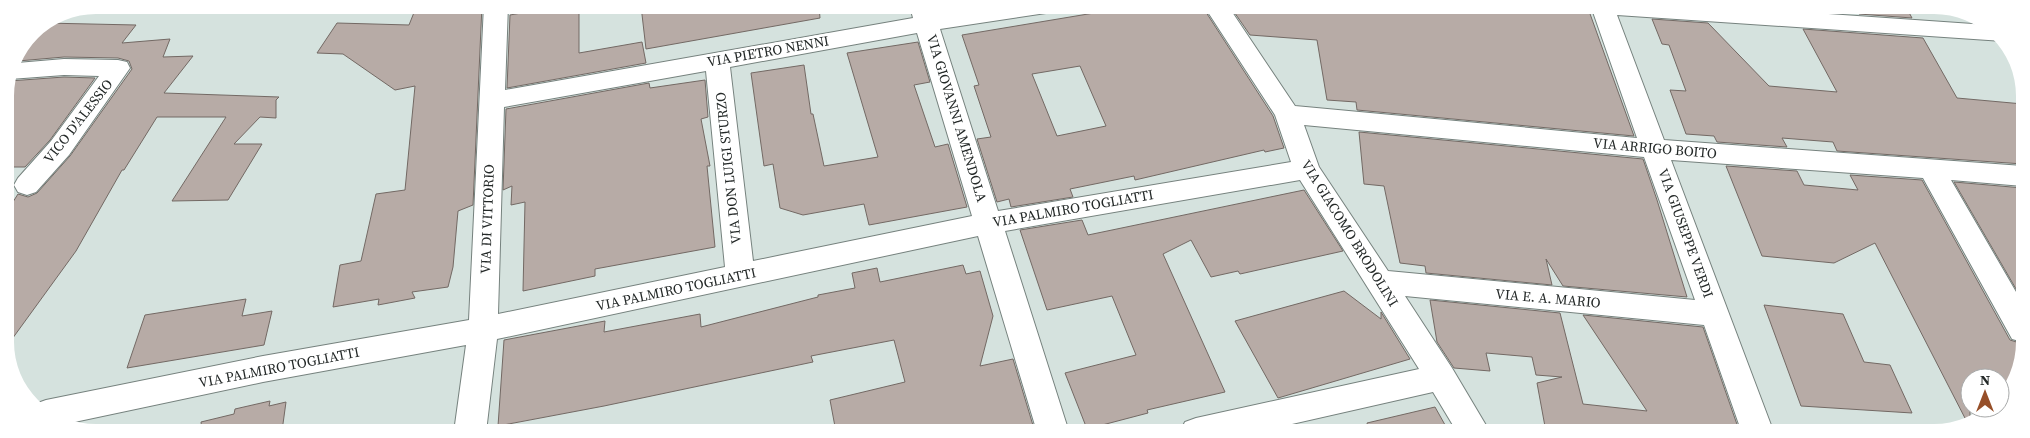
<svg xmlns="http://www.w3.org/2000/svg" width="2030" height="438" font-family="'Source Serif 4',serif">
	<rect width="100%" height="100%" fill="#d5e2de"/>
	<g fill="#b7aba6" stroke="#736964" fill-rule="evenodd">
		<polygon points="417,5 482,5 473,205 458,211 453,267 448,287 412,292 415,298 378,305 379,299 333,307 340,265 361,261 376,194 405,190 415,86 395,90 343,54 317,53 337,23 409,25"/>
		<polygon points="566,5 579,5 579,53 642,42 646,63 507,88 510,15"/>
		<polygon points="641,6 819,6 820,18 646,49"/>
		<path d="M 1136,6 L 1202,6 L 1273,116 L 1284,148 L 1265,152 L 1264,150 L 1135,180 L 1134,176 L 1070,189 L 1073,197 L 1011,207 L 1009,199 L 997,202 L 977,139 L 991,137 L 974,86 L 979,85 L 962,35 ZM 1080,66 L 1106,126 L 1057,136 L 1032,74 Z"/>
		<polygon points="1230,6 1480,6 1533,10 1532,6 1537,6 1589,11 1634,136 1357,110 1356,102 1327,100 1317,40 1250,35"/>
		<polygon points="1855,7 1906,7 1912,18 1859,14"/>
		<polygon points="1652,19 1708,23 1769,86 1837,92 1803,29 1923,38 1957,98 2023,104 2023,164 1837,151 1833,142 1782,138 1787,147 1717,142 1714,136 1686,134 1670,90 1686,91 1669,45 1662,44"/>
		<polygon points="44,23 136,25 122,43 170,39 163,57 193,56 164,93 279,97 276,100 276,118 260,117 234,144 262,144 228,200 172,201 226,117 157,117 124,170 122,170 76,251 7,346 6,213 18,194 28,197 37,193 70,156 132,69 129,61 118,58 64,57 18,61 32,31"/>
		<polygon points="918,42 930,82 914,85 935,147 948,144 967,207 869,225 864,204 803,215 780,208 773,164 764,166 751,73 804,65 811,114 813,114 824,166 878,157 847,53"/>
		<polygon points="64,77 95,78 50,140 25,167 6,167 5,90 9,81"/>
		<polygon points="705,80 708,117 701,119 710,166 707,166 715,247 595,269 595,276 523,291 525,202 511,205 512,186 503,190 506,109 649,83 650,88"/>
		<polygon points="1359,132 1643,159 1657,200 1687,297 1563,286 1546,259 1552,285 1426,273 1425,266 1400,263 1384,186 1364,184"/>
		<polygon points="1726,166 1797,171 1804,185 1858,190 1850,175 1922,180 2010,340 2023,344 2023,360 2007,389 2000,388 2000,378 1970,378 1970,420 1967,422 1875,243 1834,263 1762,256"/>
		<polygon points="1954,182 2023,188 2023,301"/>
		<polygon points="1304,190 1343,251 1240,274 1238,271 1211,277 1191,240 1163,254 1225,392 1147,410 1148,413 1087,429 1065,373 1136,355 1112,296 1047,310 1020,230 1082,220 1088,235"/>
		<polygon points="963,265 966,274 980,271 993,316 980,366 1013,359 1035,432 836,432 830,400 905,382 894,340 811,356 813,362 604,406 498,426 504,340 605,321 604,332 700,314 701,327 818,297 818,295 855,288 852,273 877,268 880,282"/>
		<polygon points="1344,291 1381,319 1381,312 1410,359 1278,398 1235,321"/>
		<polygon points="246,299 242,316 272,311 264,345 127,368 145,315"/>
		<polygon points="1430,300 1560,313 1583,404 1647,411 1583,315 1703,327 1740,433 1546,432 1537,383 1562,377 1536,375 1532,357 1486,353 1490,371 1454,368 1437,342"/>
		<polygon points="1764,305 1843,314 1864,362 1890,365 1912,413 1801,406"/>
		<polygon points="270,401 269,406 286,402 282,431 202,431 201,422 234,414 235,409"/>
		<polygon points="1435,407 1449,432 1369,432 1367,423"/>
	</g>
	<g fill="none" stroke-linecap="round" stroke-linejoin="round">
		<defs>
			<g id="street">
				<path d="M 484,5 L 508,5 L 505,90 L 913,18 L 910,6 L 932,6 L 935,14 L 995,6 L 1057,6 L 1054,11 L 1046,13 L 940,29 L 998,211 L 1291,162 L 1275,115 L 1204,6 L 1228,6 L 1295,106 L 1637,138 L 1593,12 L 1587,6 L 1713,6 L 1987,25 L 1998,31 L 2003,41 L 1617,15 L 1664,140 L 2023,166 L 2023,186 L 1951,180 L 2023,304 L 2023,342 L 2012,339 L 1923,178 L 1671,160 L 1774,433 L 1742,433 L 1704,325 L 1405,296 L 1452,368 L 1490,432 L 1457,432 L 1433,392 L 1257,432 L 1180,432 L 1185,422 L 1196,418 L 1419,369 L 1300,180 L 1005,231 L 1069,432 L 1037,432 L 978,236 L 497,339 L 486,432 L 454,432 L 466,345 L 263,382 L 65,424 L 33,407 L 35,404 L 46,400 L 263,356 L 469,320 ZM 917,33 L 972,216 L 753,261 L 730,67 ZM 706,71 L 725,267 L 498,314 L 504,107 ZM 1304,125 L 1644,157 L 1695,300 L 1388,271 L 1319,167 Z"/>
				<polygon points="64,59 118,60 127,62 130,68 69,155 36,192 27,195 18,192 14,185 18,178 51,141 99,76 64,75 10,79 17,63"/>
			</g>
		</defs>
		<use href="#street" stroke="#76827e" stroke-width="2"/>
		<use href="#street" fill="#fff" fill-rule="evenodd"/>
	</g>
	<g text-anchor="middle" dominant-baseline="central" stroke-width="5" stroke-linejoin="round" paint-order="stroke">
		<g font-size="14" fill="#242928" stroke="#fff">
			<text transform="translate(768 51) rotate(-10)">VIA PIETRO NENNI</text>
			<text transform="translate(957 118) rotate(73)">VIA GIOVANNI AMENDOLA</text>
			<text transform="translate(78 121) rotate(-52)">VICO D'ALESSIO</text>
			<text transform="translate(1655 148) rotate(5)">VIA ARRIGO BOITO</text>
			<text transform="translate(728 168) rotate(-96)">VIA DON LUIGI STURZO</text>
			<text transform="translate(1073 208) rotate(-10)">VIA PALMIRO TOGLIATTI</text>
			<text transform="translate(487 219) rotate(-88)">VIA DI VITTORIO</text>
			<text transform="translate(1350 233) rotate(58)">VIA GIACOMO BRODOLINI</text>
			<text transform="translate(1686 233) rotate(70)">VIA GIUSEPPE VERDI</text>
			<text transform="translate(676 289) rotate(-12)">VIA PALMIRO TOGLIATTI</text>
			<text transform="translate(1548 298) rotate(5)">VIA E. A. MARIO</text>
			<text transform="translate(279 367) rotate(-11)">VIA PALMIRO TOGLIATTI</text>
		</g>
	</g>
	<path d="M0 0H2030V438H0ZM96 14H1934A82 82 0 0 1 2016 96V342A82 82 0 0 1 1934 424H96A82 82 0 0 1 14 342V96A82 82 0 0 1 96 14Z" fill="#fff" fill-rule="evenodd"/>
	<g transform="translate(1985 393)"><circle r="24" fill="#ffffff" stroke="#a7a9a9"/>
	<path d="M0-4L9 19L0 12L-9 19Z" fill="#964f29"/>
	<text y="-8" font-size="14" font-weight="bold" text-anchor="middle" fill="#242928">N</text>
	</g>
</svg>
